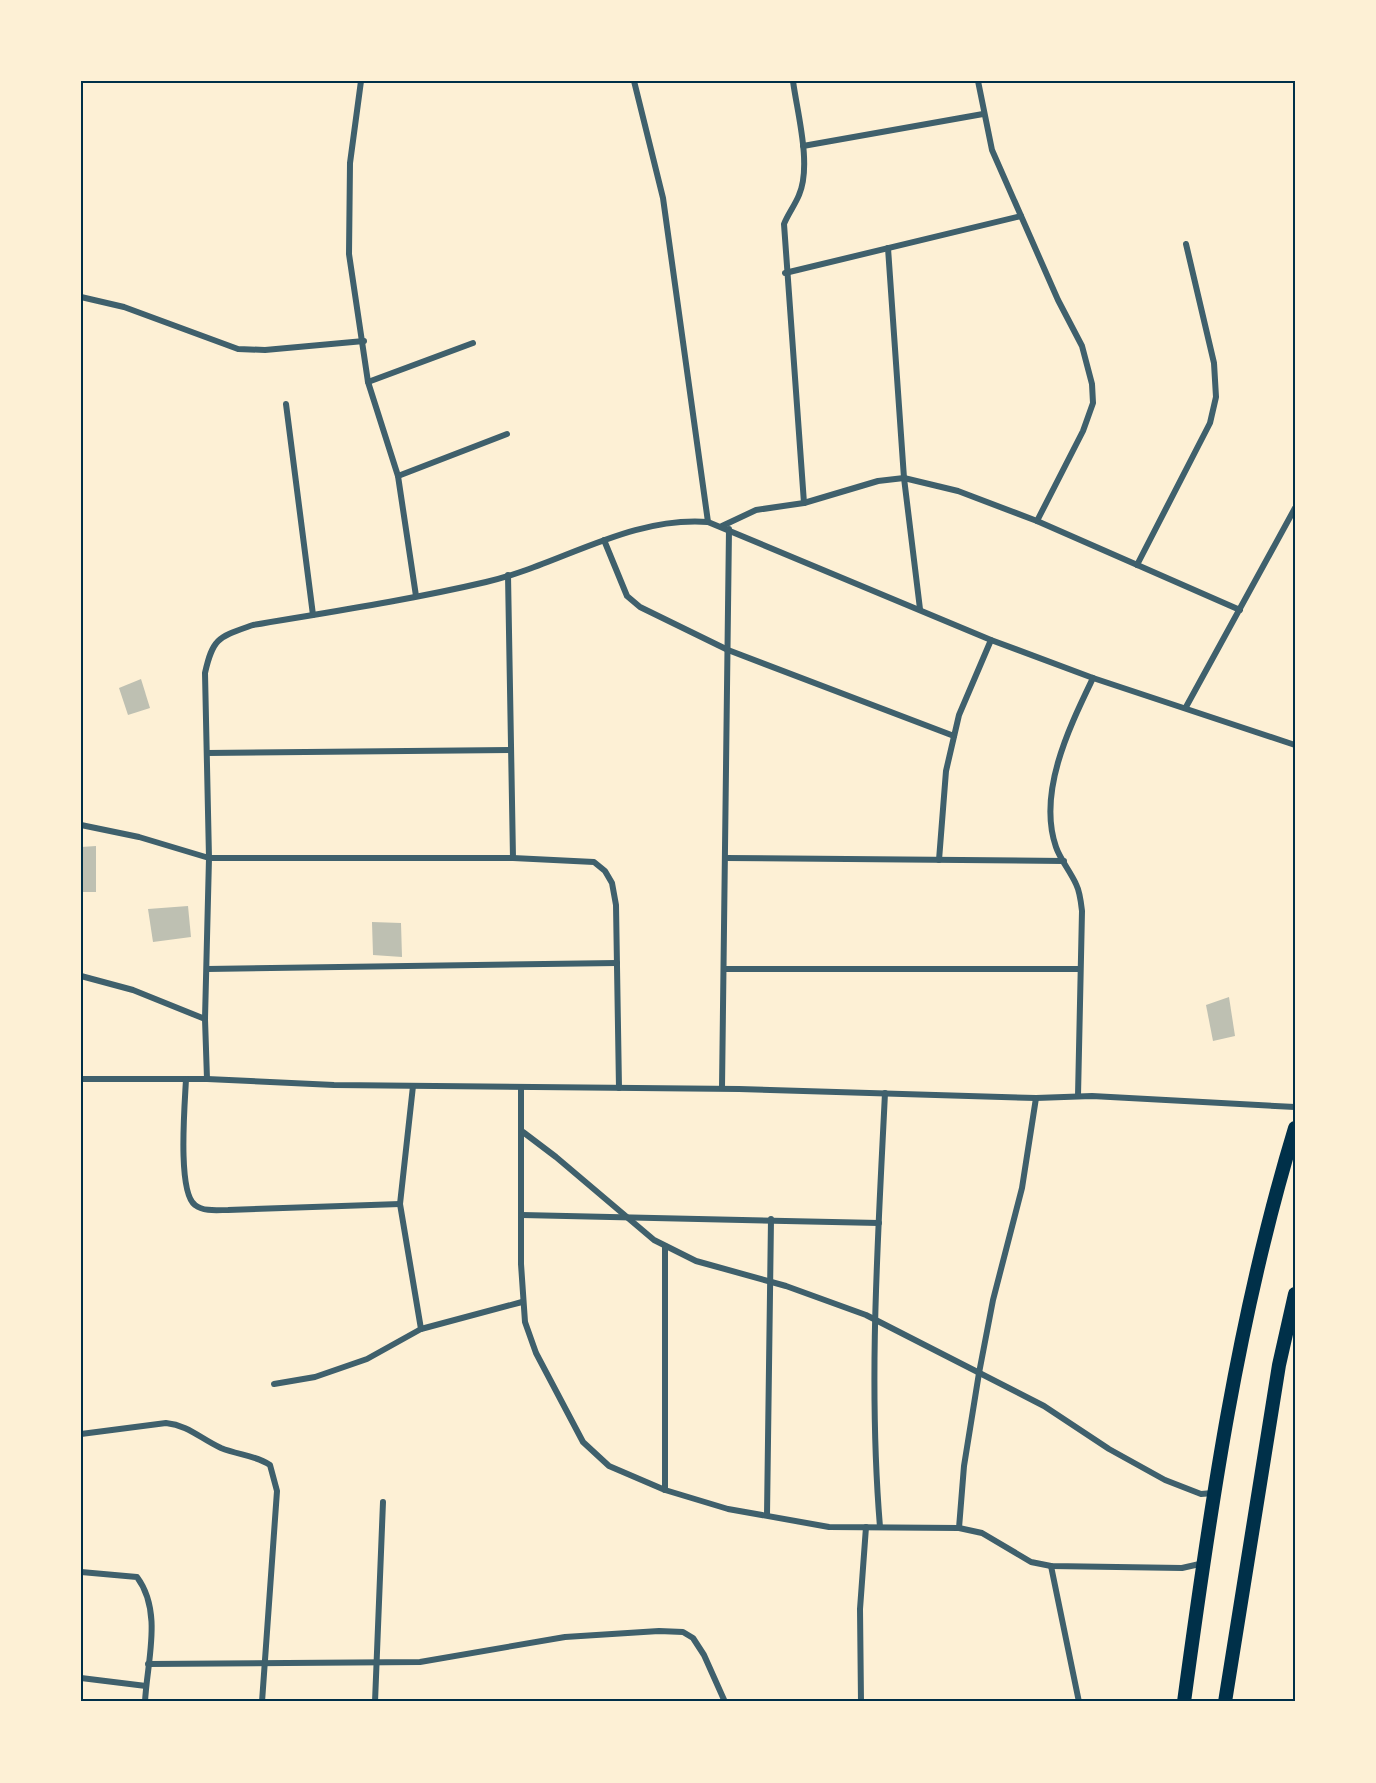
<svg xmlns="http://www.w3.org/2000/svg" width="1376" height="1783" font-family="'Varela Round',sans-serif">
	<rect width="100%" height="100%" fill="#fdf0d5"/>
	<g fill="#bec0b2">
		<polygon points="141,679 150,708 128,715 119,688"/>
		<polygon points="96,846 96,892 81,892 81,847"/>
		<polygon points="188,906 191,937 153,942 148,909"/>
		<polygon points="372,922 401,923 402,957 373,955"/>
		<polygon points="1229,997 1235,1036 1213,1041 1206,1005"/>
	</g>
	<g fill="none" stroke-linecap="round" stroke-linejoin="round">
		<g stroke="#3f606c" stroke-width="6">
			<polyline points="361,81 350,163 349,254 368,382 398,476 416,596"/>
			<polyline points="634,81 663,198 708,522"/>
			<path d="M 793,81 C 797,112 812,165 799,195 C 795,205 788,214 784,224 L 804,503"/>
			<polyline points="978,81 992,150 1058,300 1082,346 1092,384 1093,403 1083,431 1037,521"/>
			<polyline points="803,146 983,114"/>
			<polyline points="888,248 904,478 920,609"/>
			<polyline points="785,273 1021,216"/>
			<polyline points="81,297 124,307 238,349 265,350 364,341"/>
			<polyline points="368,382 473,343"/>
			<polyline points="286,404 313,615"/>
			<polyline points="398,476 507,434"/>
			<polyline points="722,526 756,510 804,503 878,481 904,478 958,491 1037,521 1240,610"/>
			<polyline points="604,540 627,596 640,607 728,650 954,736"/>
			<polyline points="1137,565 1210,423 1216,397 1214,363 1186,244"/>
			<polyline points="508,575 513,858"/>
			<polyline points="1186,707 1295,508"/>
			<polyline points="207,753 511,750"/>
			<polyline points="81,825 139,837 209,858 513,858 594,862 605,871 612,883 616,905 619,1088"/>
			<polyline points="725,858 1064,861"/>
			<polyline points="939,860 946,771 959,715 991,640"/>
			<polyline points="207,969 617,963"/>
			<polyline points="724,969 1079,969"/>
			<polyline points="81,976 133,990 205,1019"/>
			<polyline points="81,1079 207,1079 334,1085 739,1089 1036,1098 1092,1096 1295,1107"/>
			<path d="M 186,1079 C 185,1102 177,1192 195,1205 C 204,1212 218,1210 228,1210 L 400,1204"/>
			<path d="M 207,1079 L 205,1019 L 209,858 L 205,673 C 213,637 219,637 253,625 C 330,612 409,600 486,582 C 560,565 629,516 708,522 L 991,640 L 1093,678 L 1295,745"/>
			<polyline points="413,1086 400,1204 421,1329"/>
			<polyline points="521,1088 521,1264 525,1322 536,1353 583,1442 609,1466 665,1490 728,1509 829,1527 959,1528 982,1533 1031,1562 1051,1566 1182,1568 1204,1563"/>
			<polyline points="722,1088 729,529"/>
			<path d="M 1078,1096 L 1082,911 C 1081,902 1080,892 1076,884 C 1070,871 1060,859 1056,847 C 1037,792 1070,726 1093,678"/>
			<polyline points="523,1132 556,1157 654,1240 696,1261 786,1286 866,1315 1044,1406 1109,1449 1165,1480 1201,1494 1213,1493"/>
			<polyline points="522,1215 879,1223"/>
			<polyline points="665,1246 665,1490"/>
			<polyline points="274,1384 315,1377 367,1359 421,1329 522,1302"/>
			<path d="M 81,1434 L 166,1423 C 188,1425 201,1439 221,1448 C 238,1455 255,1455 270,1465 L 277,1491 L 262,1702"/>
			<polyline points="767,1515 771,1219"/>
			<path d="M 880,1527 C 868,1383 878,1238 885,1093"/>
			<polyline points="959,1528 964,1466 979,1373 993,1300 1022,1188 1036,1098"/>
			<polyline points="1051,1566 1079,1702"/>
			<path d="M 81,1572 L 137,1577 C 163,1612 147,1661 145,1702"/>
			<polyline points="148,1664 420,1662 565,1637 659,1631 683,1632 693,1638 704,1655 725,1702"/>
			<polyline points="81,1678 146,1686"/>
			<polyline points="375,1702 383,1502"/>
			<polyline points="861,1702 860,1609 866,1527"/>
		</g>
		<g stroke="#003049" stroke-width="14">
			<path d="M 1184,1702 C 1210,1509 1238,1315 1295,1128"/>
			<polyline points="1225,1702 1279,1365 1295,1294"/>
		</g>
	</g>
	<rect width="1376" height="1783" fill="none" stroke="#fdf0d5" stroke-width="165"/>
	<rect x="82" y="82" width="1212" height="1618" fill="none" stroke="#003049" stroke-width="2"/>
</svg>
